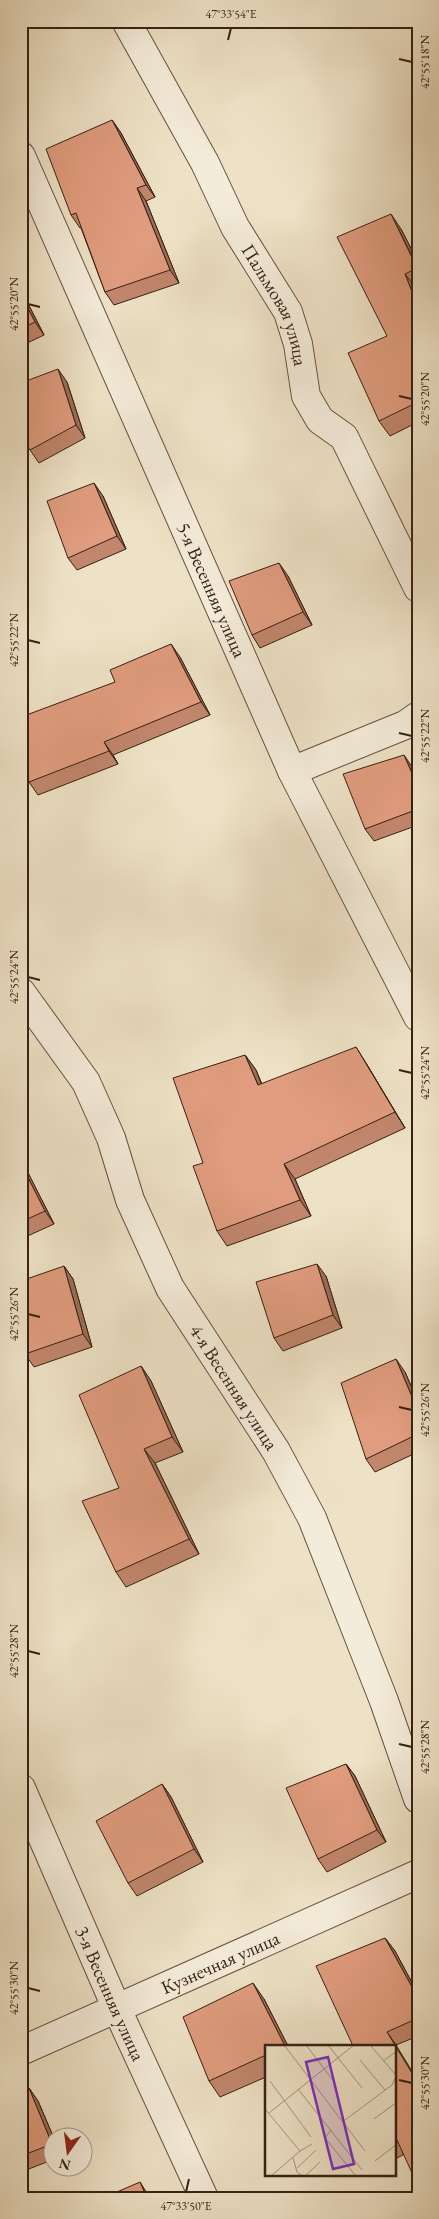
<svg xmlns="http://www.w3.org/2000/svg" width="439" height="2219" font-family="'EB Garamond',serif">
	<rect width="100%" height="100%" fill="#eee2c6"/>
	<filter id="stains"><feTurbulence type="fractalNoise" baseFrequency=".004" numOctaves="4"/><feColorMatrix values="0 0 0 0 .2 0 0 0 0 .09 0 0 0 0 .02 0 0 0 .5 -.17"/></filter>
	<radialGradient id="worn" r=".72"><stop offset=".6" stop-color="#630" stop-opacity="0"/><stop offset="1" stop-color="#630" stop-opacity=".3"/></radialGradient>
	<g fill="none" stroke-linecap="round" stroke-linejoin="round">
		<defs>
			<g id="minor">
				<path id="s1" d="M 126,21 L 205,163 L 235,227 L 288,312 L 298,344 L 306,396 L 320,420 L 344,437 L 418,588"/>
				<path id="s2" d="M 21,156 L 292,771 L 418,1017"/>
				<polyline points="292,771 405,725 418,716"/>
				<path id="s3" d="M 21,992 L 86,1082 L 111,1138 L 130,1200 L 170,1288 L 276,1451 L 312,1518 L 384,1701 L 418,1799"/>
				<path id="s4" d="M 21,1788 L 116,2007 L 204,2198"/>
				<path id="s5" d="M 21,2051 L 418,1874"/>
			</g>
		</defs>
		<use href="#minor" stroke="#655040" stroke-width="30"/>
		<use href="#minor" stroke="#f4ecda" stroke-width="28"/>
	</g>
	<g fill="#c1866c" stroke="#372013">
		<polygon points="112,120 121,133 155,197 146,201 179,283 114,305 105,292 81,228 80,228 71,215"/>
		<polygon points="401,229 418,262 418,287 416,288 418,294 418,422 390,436 379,421 387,336"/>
		<polygon points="21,290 44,335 21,346"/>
		<polygon points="67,382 85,438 39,463 30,450"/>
		<polygon points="103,496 126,549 77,570 68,558"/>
		<polygon points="288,576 312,625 260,648 252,635"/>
		<polygon points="180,657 210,715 113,755 118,764 38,795 29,782 115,682"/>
		<polygon points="413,768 418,778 418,825 374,841 365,829"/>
		<polygon points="245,1055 256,1070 262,1084 366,1063 405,1128 295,1179 311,1216 227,1246 217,1231 203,1163"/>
		<polygon points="21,1144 27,1156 21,1159 54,1224 21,1239"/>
		<polygon points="64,1266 73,1279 92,1347 34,1367 25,1354"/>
		<polygon points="326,1276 342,1328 283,1351 274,1338"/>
		<polygon points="141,1366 151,1381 183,1452 155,1463 199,1554 126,1587 116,1572 119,1488"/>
		<polygon points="405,1372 418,1402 418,1452 375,1472 366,1459"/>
		<polygon points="346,1764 355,1776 386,1842 327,1872 318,1859"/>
		<polygon points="162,1784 171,1797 203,1862 137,1896 128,1883"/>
		<polygon points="385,1938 395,1951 418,1994 418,2036 396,2045 403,2155 395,2159 395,2046 353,2046"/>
		<polygon points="264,1999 288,2046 266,2046 266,2077 220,2097 209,2081"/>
		<polygon points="29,2088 38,2101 53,2136 52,2160 21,2172 21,2091"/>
	</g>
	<g fill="#9d6d58" stroke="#372013">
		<polygon points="112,120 121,133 155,197 146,185"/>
		<polygon points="137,188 146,201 179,283 170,270"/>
		<polygon points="391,214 401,229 418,262 418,268"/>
		<polygon points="405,274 416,288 418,294 418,307"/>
		<polygon points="21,290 44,335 35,322 21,295"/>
		<polygon points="58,369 67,382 85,438 76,425"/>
		<polygon points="94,483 103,496 126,549 117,536"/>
		<polygon points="279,563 288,576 312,625 303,612"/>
		<polygon points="171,644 180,657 210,715 201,702"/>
		<polygon points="104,742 113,755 118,764 109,751"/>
		<polygon points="404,755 413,768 418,778 418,787"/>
		<polygon points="356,1047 366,1063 405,1128 395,1112"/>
		<polygon points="245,1055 256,1070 268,1101 258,1085"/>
		<polygon points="21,1144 27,1156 21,1148"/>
		<polygon points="21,1159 54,1224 45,1211 21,1164"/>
		<polygon points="284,1164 295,1179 311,1216 300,1200"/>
		<polygon points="317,1264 326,1276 342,1328 333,1315"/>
		<polygon points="64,1266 73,1279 92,1347 83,1334"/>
		<polygon points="396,1359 405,1372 418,1402 418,1411"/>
		<polygon points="141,1366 151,1381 183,1452 172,1437"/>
		<polygon points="144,1449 155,1463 199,1554 189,1539"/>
		<polygon points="346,1764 355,1776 386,1842 377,1830"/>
		<polygon points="162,1784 171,1797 203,1862 194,1849"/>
		<polygon points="385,1938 395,1951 418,1994 418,1998"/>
		<polygon points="253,1983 264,1999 288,2046 285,2046"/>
		<polygon points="387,2032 396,2045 418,2081 418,2083"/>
		<polygon points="29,2088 38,2101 53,2136 52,2144"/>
		<polygon points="140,2182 150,2198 147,2198"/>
	</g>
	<g fill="#e09c7e" stroke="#372013">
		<polygon points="112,120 146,185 137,188 170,270 105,292 76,213 71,215 46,149"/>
		<polygon points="391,214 417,268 405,274 418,307 418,402 379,421 348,353 387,336 337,237"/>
		<polygon points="21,295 35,322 21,329"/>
		<polygon points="58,369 76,425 30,450 21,434 21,383"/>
		<polygon points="94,483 117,536 68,558 47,501"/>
		<polygon points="279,563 303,612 252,635 229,581"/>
		<polygon points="171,644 201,702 104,742 109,751 29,782 21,759 21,717 115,682 110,670"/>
		<polygon points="404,755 418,787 418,809 365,829 343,774"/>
		<polygon points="356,1047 395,1112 284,1164 300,1200 217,1231 193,1166 203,1163 173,1078 245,1055 258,1085"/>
		<polygon points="21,1164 45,1211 21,1222"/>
		<polygon points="317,1264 333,1315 274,1338 256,1282"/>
		<polygon points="64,1266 83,1334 25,1354 21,1343 21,1281"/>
		<polygon points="396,1359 418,1411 418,1434 366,1459 341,1383"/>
		<polygon points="141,1366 172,1437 144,1449 189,1539 116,1572 82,1501 119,1488 79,1395"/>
		<polygon points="346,1764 377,1830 318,1859 286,1788"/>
		<polygon points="162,1784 194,1849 128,1883 96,1821"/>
		<polygon points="385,1938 418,1998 418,2018 387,2032 418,2083 418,2186 397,2140 395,2140 395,2046 353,2046 316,1966"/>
		<polygon points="253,1983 285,2046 266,2046 266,2055 209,2081 183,2017"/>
		<polygon points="29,2088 52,2144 21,2156 21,2091"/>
		<polygon points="140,2182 147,2198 103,2198"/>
		<polygon points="418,2192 418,2198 405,2198"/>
	</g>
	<path fill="none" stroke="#372013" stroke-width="2" d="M 228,40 L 231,28M 399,59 L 412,62M 28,304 L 40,307M 399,396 L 412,399M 28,640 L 40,643M 399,733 L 412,736M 28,977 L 40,980M 399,1070 L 412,1073M 28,1314 L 40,1317M 399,1407 L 412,1410M 28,1651 L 40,1654M 399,1744 L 412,1747M 28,1988 L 40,1991M 399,2080 L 412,2083M 186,2192 L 189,2179"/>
	<g text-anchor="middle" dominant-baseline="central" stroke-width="5" stroke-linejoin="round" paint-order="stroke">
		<g font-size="19" fill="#372013" stroke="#f4ecda">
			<text stroke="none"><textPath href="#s1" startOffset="322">Пальмовая улица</textPath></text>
			<text stroke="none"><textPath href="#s2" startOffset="474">5-я Весенняя улица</textPath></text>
			<text stroke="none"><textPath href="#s3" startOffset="452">4-я Весенняя улица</textPath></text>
			<text stroke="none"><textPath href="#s5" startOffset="218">Кузнечная улица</textPath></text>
			<text stroke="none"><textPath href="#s4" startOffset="224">3-я Весенняя улица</textPath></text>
		</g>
	</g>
	<g transform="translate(265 2045)">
		<rect width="131" height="131" fill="#eee2c6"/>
		<path fill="none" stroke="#a5947e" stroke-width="1" d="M 19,0 L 100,106M 41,0 L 70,38M 63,0 L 97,43M 105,0 L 131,30M 95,15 L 120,45M 118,16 L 132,6M 5,36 L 46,92M 33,44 L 97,125M 0,64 L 35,106M 4,68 L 89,0M 109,74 L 132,57M 80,75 L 127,40 L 132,29M 66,85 L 60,93 L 91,131M 28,113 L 32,127 L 38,131M 110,116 L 132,99M 32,123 L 51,105M 6,131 L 35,106 L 47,99M 40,131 L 55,117"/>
		<path fill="#7b2cbf" fill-opacity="0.15" stroke="#7b2cbf" stroke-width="2.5" d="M 63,12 L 89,119 L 68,124 L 41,17 Z"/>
		<rect width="131" height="131" fill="none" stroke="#372013" stroke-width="2.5"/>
	</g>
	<rect width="439" height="2219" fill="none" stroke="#eee2c6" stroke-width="55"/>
	<g transform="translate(68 2152) rotate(194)"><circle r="24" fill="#f4ecda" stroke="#a89a8a"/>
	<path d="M0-4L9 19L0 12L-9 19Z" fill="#8f2418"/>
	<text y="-8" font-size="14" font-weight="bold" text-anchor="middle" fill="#372013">N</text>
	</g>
	<rect x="28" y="28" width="384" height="2164" fill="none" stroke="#372013" stroke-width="2"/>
	<g font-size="12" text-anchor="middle" fill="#372013">
		<text x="231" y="18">47°33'54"E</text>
		<text transform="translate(425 62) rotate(-90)" y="4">42°55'18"N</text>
		<text transform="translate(14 304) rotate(-90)" y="4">42°55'20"N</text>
		<text transform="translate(425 399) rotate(-90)" y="4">42°55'20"N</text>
		<text transform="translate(14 640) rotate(-90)" y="4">42°55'22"N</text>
		<text transform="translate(425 736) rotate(-90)" y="4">42°55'22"N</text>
		<text transform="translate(14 977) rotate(-90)" y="4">42°55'24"N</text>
		<text transform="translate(425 1073) rotate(-90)" y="4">42°55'24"N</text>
		<text transform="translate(14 1314) rotate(-90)" y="4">42°55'26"N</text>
		<text transform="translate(425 1410) rotate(-90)" y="4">42°55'26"N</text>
		<text transform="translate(14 1651) rotate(-90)" y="4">42°55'28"N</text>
		<text transform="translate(425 1747) rotate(-90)" y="4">42°55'28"N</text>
		<text transform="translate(14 1988) rotate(-90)" y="4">42°55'30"N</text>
		<text transform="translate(425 2083) rotate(-90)" y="4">42°55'30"N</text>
		<text x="186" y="2210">47°33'50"E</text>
	</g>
	<rect width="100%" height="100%" filter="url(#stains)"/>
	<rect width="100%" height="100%" fill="url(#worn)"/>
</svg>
